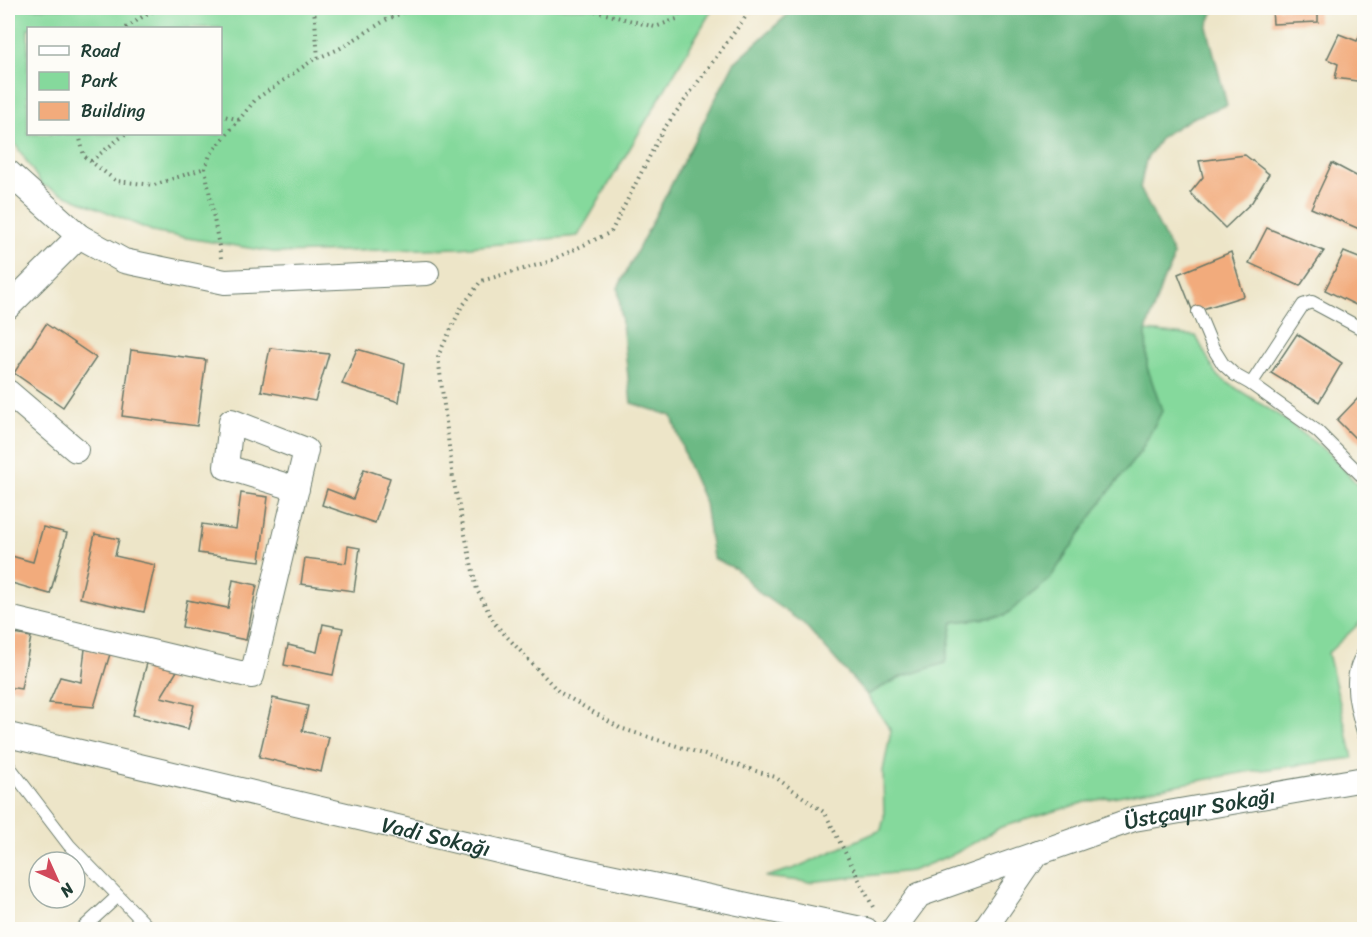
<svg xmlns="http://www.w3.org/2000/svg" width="1372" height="937" font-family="Sriracha,sans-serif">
	<rect width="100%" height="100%" fill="#fdfcf7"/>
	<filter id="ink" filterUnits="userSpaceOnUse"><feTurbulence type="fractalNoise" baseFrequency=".0167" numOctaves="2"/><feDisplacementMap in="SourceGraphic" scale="12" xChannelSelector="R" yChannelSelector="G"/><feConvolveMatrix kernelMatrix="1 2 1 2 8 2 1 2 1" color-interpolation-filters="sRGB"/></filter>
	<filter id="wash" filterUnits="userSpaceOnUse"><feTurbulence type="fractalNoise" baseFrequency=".008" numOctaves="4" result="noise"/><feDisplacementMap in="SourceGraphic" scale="24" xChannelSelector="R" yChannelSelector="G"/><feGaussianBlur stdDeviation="1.35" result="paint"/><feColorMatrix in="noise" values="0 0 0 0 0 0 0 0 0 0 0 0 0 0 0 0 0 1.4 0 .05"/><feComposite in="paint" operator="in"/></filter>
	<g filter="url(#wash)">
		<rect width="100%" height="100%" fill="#ede5c8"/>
		<g fill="#85d99c" stroke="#528b68" stroke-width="1.5" fill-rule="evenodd">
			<path d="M 8,8 L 713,8 L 578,236 L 460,248 L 279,253 L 157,233 L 42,185 L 8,133 ZM 28,28 L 220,28 L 220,134 L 28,134 Z"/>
			<polygon points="1146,331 1196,336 1217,376 1280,416 1331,455 1364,492 1364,619 1328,653 1353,758 1246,772 1086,802 1001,827 956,853 912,871 809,882 765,877 795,868 881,830 884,818 883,771 891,731 867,695 901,677 945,663 953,622 1004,616 1102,501 1140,452 1162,411 1147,367"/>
		</g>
		<polygon fill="#6cb984" stroke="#467b5c" stroke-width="1.5" points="795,8 1215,8 1207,27 1227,105 1192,118 1162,136 1146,160 1140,188 1173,254 1171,267 1164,278 1146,331 1147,367 1162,411 1140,452 1102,501 1049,580 1004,616 953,622 945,663 901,677 867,695 804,624 761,594 736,569 713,558 705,503 688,465 672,416 631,403 618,288 734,63"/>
		<g id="blocks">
			<g fill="#f2ab7c">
				<polygon points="1272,8 1318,8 1318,22 1273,24"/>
				<polygon points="1363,28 1364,29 1364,82 1335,78 1338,64 1327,59 1339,34 1357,41"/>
				<polygon points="1245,155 1269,174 1252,202 1225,228 1190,193 1203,177 1199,161"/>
				<polygon points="1332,163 1364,180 1364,231 1311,208"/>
				<polygon points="1267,228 1324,251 1300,286 1249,263"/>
				<polygon points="1231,252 1244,296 1193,312 1178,274"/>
				<polygon points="1344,252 1364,260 1364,309 1325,290"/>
				<polygon points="46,324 96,358 63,407 14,373"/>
				<polygon points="1297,334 1342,363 1319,402 1271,373"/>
				<polygon points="270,348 329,354 315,401 261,391"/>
				<polygon points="357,349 405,363 399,402 342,384"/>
				<polygon points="131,350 206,360 197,426 122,416"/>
				<polygon points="1364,392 1364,447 1337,420"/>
				<polygon points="364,469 390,478 375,523 322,505 327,489 353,499"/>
				<polygon points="241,493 268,497 260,561 198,553 202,524 236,529"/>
				<polygon points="43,527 67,533 50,594 8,582 8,555 33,562"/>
				<polygon points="95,534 119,539 115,556 155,565 144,612 80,598"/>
				<polygon points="348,546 360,548 354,591 301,584 305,558 346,563"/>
				<polygon points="233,580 257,585 246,640 182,627 187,600 228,608"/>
				<polygon points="323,624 343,628 333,675 284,665 288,645 317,652"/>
				<polygon points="9,633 31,637 21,689 8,687"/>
				<polygon points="85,649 110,654 94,707 49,703 60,677 81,682"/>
				<polygon points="147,663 177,671 161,697 194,705 188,729 133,715"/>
				<polygon points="273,698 308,706 302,731 329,737 321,772 259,757"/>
			</g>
		</g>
	</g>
	<g filter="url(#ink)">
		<use href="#blocks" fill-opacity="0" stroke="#677868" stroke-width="1.5"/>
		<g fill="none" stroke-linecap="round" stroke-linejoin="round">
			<defs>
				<g id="service">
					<polyline points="1198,312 1213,348 1223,364 1235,375 1251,384 1317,431 1364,478"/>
					<polyline points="1251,384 1303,305 1312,302 1364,330"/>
					<path d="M 1364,652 C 1346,677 1356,708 1364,735"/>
					<polyline points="8,765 69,845 151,930"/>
					<polyline points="81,930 118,896"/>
				</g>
				<g id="minor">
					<polyline points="8,172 79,236"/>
					<polyline points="8,307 79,236 124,261 225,282 427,273"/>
					<polyline points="8,392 76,450"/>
					<polyline points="8,618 252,676 306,450 231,421 226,467 297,489"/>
					<path id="s1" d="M 8,735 L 558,865 L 866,930"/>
					<path id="s2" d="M 893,930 L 919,895 L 1134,819 L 1364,779"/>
					<polyline points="984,930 1037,853"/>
				</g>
			</defs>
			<use href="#service" stroke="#677868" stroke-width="14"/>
			<use href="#minor" stroke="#677868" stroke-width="26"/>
			<g stroke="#677868" stroke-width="4" stroke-dasharray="1.5 4.5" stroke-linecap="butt">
				<polyline points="314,8 318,58"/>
				<polyline points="583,8 655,27 677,19 681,8"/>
				<polyline points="752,8 663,130 611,232 548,262 481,281 461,308 438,356 453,479 477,590 495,624 559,692 620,728 775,777 825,813 873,907"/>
				<polyline points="126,28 148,13 162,8"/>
				<polyline points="220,115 240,120"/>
				<polyline points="79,134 84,156 116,181 154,185 205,168"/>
				<polyline points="91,161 125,134"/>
				<polyline points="221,258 205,168 210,155 256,99 313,60 339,49 386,20 412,8"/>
			</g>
			<use href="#service" stroke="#fff" stroke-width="12"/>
			<use href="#minor" stroke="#fff" stroke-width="24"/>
		</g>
	</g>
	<g text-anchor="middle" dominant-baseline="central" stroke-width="6" stroke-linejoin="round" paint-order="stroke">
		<g font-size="22" fill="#1f3d34" stroke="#fdfcf7">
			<text stroke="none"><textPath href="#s2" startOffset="338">Üstçayır Sokağı</textPath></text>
			<text stroke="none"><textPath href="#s1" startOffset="440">Vadi Sokağı</textPath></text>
		</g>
	</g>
	<rect width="1372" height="937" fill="none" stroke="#fdfcf7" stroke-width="30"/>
	<rect x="27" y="27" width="195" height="108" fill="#fdfcf7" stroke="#a4b0a9" stroke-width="1.5"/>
	<rect x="39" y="46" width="30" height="9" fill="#ffffff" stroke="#a4b0a9" stroke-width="1.5"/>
	<text x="81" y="57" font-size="18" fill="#1f3d34">Road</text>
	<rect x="39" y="72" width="30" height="18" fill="#85d99c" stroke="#a4b0a9" stroke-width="1.5"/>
	<text x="81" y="87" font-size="18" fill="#1f3d34">Park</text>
	<rect x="39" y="102" width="30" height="18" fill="#f2ab7c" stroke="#a4b0a9" stroke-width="1.5"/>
	<text x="81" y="117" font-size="18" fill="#1f3d34">Building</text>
	<g transform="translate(57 880) rotate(135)"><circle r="28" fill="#fdfcf7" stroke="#a4b0a9" stroke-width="1.5"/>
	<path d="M0-4.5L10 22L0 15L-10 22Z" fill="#d1495b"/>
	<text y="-9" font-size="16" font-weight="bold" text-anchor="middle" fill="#1f3d34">N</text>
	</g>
</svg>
